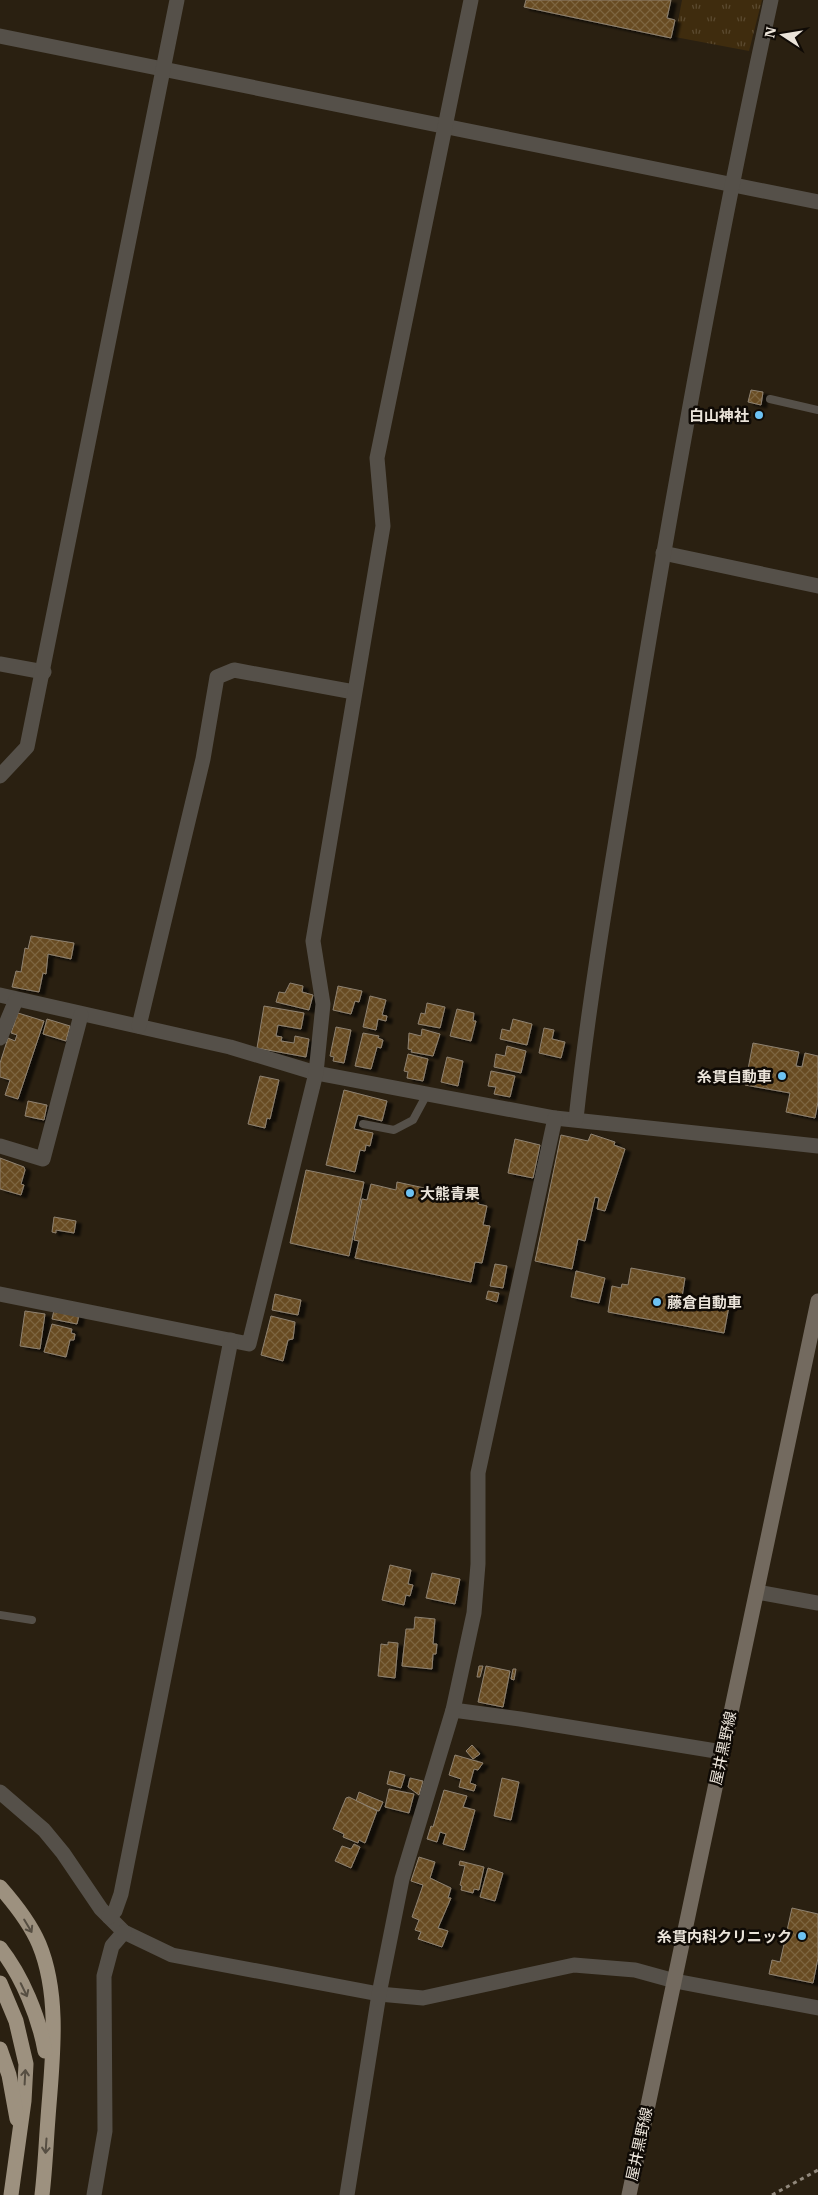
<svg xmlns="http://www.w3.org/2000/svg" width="818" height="2195" font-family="'IBM Plex Serif','Noto Sans JP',serif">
	<defs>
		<pattern id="grass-tufts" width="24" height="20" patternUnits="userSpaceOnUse" patternTransform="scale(1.25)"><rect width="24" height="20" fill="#3f2c0e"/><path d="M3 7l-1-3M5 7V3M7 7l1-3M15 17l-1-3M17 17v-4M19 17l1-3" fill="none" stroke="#5b4a30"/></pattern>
		<pattern id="building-cross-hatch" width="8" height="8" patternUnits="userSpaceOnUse" patternTransform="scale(1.25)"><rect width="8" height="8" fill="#674b20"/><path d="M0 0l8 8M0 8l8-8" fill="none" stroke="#7d6540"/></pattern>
		<filter id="shadow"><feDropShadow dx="5.5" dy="3" stdDeviation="1" flood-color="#0009"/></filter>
	</defs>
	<rect width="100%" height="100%" fill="#2a2011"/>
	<polygon fill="url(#grass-tufts)" points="682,0 762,0 749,51 675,37"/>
	<g fill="url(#building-cross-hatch)" stroke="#8f8271" filter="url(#shadow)">
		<polygon points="526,0 671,0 667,18 675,20 671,38 524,7"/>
		<polygon points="751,390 763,392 761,405 748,402"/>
		<polygon points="31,936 74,943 71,959 48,954 46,974 43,973 39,992 12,987 16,971 21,972 25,948 28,949"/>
		<polygon points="290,983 303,986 302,992 313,995 309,1010 276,1002 279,992 285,993"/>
		<polygon points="338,986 362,991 359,1002 355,1001 351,1014 333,1010"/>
		<polygon points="370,996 386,1000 382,1015 387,1016 386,1021 378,1019 376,1030 363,1027"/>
		<polygon points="427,1003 445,1007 440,1028 418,1024 421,1013 425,1014"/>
		<polygon points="264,1006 304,1013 301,1029 278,1025 276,1036 282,1037 281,1041 294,1043 295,1036 309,1039 306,1057 257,1048"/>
		<polygon points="457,1009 474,1013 473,1021 476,1021 471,1041 450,1036"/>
		<polygon points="18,1013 44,1021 18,1099 5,1095 10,1080 0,1077 0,1063 8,1038 15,1041 17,1035 11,1033"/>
		<polygon points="47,1019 70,1026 66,1041 43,1034"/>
		<polygon points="513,1019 532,1024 527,1045 500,1039 502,1029 510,1031"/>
		<polygon points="336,1027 351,1030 344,1063 333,1061 334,1057 330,1056"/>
		<polygon points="544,1028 554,1030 552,1039 565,1042 561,1058 539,1053"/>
		<polygon points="422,1029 440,1034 433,1056 411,1052 412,1050 408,1049 409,1033 421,1036"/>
		<polygon points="363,1033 379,1036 378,1038 383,1040 381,1048 377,1047 371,1069 355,1066"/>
		<polygon points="753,1043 799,1052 796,1066 802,1067 805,1053 818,1056 818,1102 815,1118 786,1112 790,1093 745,1085"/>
		<polygon points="507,1046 526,1051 521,1073 494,1067 496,1054 505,1056"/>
		<polygon points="408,1054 428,1059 423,1081 407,1078 408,1072 404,1071"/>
		<polygon points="447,1057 463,1061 458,1086 441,1082"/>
		<polygon points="491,1071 515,1076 510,1097 494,1094 496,1087 488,1086"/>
		<polygon points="260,1076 279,1080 270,1119 267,1118 265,1128 248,1124"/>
		<polygon points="344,1090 387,1101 382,1121 358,1115 354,1129 373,1133 370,1146 366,1145 365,1151 360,1150 355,1172 326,1165"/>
		<polygon points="28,1101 47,1105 44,1120 25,1116"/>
		<polygon points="591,1134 615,1142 614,1145 625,1149 605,1211 597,1209 599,1198 595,1197 585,1241 578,1239 572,1269 535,1261 561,1135 588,1141"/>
		<polygon points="515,1139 540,1145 533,1178 508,1173"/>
		<polygon points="0,1158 24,1167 25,1170 21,1184 24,1185 21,1195 0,1189"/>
		<polygon points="306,1170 364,1182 349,1256 290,1243"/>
		<polygon points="397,1182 429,1189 428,1194 445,1197 447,1191 479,1198 478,1204 487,1206 483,1225 490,1226 482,1263 475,1262 471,1282 355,1258 359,1241 354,1240 362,1199 367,1200 371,1184 396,1190"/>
		<polygon points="54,1217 76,1221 74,1233 56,1230 56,1233 52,1232"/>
		<polygon points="495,1264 507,1266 503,1288 490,1286"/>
		<polygon points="631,1268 685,1278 682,1297 729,1306 724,1333 608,1312 612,1286 621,1288 622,1284 628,1285"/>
		<polygon points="576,1271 605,1278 599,1303 571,1297"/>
		<polygon points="488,1291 499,1293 497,1302 486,1299"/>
		<polygon points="275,1294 301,1300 298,1315 272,1310"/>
		<polygon points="54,1310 79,1315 77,1324 52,1319"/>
		<polygon points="25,1311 45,1314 40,1349 20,1346"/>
		<polygon points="271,1316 295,1322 293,1339 288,1340 283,1361 261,1355"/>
		<polygon points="52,1324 72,1329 71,1333 75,1334 74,1340 70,1340 66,1357 44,1352"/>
		<polygon points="390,1565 411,1570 408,1584 413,1585 410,1596 406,1595 404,1605 382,1600"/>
		<polygon points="432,1573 460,1579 455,1604 426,1598"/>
		<polygon points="415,1617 435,1619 433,1644 437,1644 436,1654 433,1654 432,1669 402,1666 406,1629 414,1629"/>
		<polygon points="388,1642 398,1643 395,1678 378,1676 381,1644 388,1645"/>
		<polygon points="479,1666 483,1666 480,1677 477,1677"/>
		<polygon points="486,1666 510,1671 503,1707 478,1702"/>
		<polygon points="513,1669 516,1669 514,1680 511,1679"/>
		<polygon points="472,1745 480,1754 473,1759 466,1751"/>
		<polygon points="455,1755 483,1763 478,1770 474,1769 470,1783 476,1785 474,1791 459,1787 461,1779 449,1775"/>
		<polygon points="390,1771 405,1775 401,1788 387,1784"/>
		<polygon points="410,1778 423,1781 419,1795 408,1787"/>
		<polygon points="502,1778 519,1782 511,1820 494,1816"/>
		<polygon points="389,1789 414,1794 409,1813 385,1807"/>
		<polygon points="444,1790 467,1796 463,1807 475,1810 464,1850 443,1844 446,1834 440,1832 437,1842 427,1839 431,1826 433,1827"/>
		<polygon points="359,1792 383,1802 379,1811 356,1801"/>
		<polygon points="349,1797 377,1811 365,1843 359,1840 358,1843 343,1837 344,1834 333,1829 346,1798"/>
		<polygon points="354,1844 360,1847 351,1868 335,1861 342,1846 351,1849"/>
		<polygon points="419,1857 435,1862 430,1878 451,1888 448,1898 451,1898 438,1928 448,1931 442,1947 418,1939 421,1932 415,1930 419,1920 412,1917 423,1885 411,1881"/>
		<polygon points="460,1861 484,1867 479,1890 474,1889 473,1893 461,1890 462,1886 460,1885 465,1866 459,1865"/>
		<polygon points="488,1868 503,1873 495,1901 480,1897"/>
		<polygon points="792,1908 818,1914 818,1958 813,1983 769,1974 772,1960 780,1962"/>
	</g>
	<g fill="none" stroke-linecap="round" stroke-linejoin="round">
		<polyline stroke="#91887c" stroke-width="3" stroke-dasharray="4 4" stroke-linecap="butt" points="772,2195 818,2170"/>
		<g stroke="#555049" stroke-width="8">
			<polyline points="770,399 818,410"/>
			<polyline points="363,1124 394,1130 413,1120 427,1094"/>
			<polyline points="0,1615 32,1620"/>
		</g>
		<g stroke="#555049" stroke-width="15">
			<polyline points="0,36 818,202"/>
			<polyline points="663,553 818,586"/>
			<polyline points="0,664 44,672"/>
			<polyline points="0,776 27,747 177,0"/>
			<polyline points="0,995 230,1047 316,1073 427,1094 555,1118 818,1146"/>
			<polyline points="139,1026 203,759 217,677 234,670 354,692"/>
			<polyline points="0,1038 16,1000"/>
			<path d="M 576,1119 C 590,989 613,859 634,730 C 674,485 718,242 771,0"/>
			<polyline points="0,1146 43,1159 81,1015"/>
			<polyline points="0,1294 249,1344 316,1073 323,1004 313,941 383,526 377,458 471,0"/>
			<polyline points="757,1592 818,1603"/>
			<polyline points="453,1710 520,1719 722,1752"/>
			<polyline points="0,1792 44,1830 63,1853 101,1909 124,1932 172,1955 379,1994 423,1998 574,1965 635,1970 675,1981"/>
			<polyline points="109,1917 115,1911 121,1894 231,1340"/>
			<polyline points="94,2195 105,2131 104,1976 112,1946 124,1932"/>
			<polyline points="347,2195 379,1994 402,1879 453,1710 474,1613 478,1564 478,1473 555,1118"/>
		</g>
		<polyline stroke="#555049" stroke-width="15" points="675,1981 818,2008"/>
		<polyline stroke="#736a5f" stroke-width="15" points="629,2195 818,1301"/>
		<g stroke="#9d917f" stroke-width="15">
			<path d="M 0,1887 C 15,1904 30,1923 39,1944 C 61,1997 52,2062 48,2118 C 46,2144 45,2170 42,2195"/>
			<path d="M 0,1948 C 22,1976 39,2017 45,2051"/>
			<polyline points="0,1983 16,2021 26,2064 24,2101 11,2195"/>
			<polyline points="0,2049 9,2075 17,2119"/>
		</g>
	</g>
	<defs><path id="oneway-shaft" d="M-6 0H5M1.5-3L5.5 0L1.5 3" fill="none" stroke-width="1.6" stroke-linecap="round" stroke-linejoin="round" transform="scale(1.25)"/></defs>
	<g stroke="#564e42">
		<use href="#oneway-shaft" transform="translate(28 1926) rotate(59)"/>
		<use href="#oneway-shaft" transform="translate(24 1990) rotate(64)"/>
		<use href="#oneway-shaft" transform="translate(25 2077) rotate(-87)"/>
		<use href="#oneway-shaft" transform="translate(46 2146) rotate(94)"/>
	</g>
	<g fill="#6dc2f3" stroke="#0f0a05" stroke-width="2">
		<circle cx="759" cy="415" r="5"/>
		<circle cx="782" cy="1076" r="5"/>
		<circle cx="410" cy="1193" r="5"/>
		<circle cx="657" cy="1302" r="5"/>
		<circle cx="802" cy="1936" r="5"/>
	</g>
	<g text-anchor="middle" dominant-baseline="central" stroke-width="5" stroke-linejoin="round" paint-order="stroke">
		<g font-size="15" font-weight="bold" fill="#eae3d9" stroke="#0f0a05" text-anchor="end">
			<text x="749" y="415">白山神社</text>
			<text x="772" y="1076">糸貫自動車</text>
			<text x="420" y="1193" text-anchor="start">大熊青果</text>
			<text x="667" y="1302" text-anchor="start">藤倉自動車</text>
			<text x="792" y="1936">糸貫内科クリニック</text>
		</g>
		<g font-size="15" fill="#eae3d9" stroke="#0f0a05">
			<text transform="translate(723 1748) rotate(-78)">屋井黒野線</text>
			<text transform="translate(639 2144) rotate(-78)">屋井黒野線</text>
		</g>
	</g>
	<g transform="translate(783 35) rotate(282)" stroke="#0f0a05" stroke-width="4" paint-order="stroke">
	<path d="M0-4L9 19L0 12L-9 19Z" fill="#eae3d9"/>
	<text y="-8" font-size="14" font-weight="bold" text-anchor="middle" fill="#eae3d9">N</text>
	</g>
</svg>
